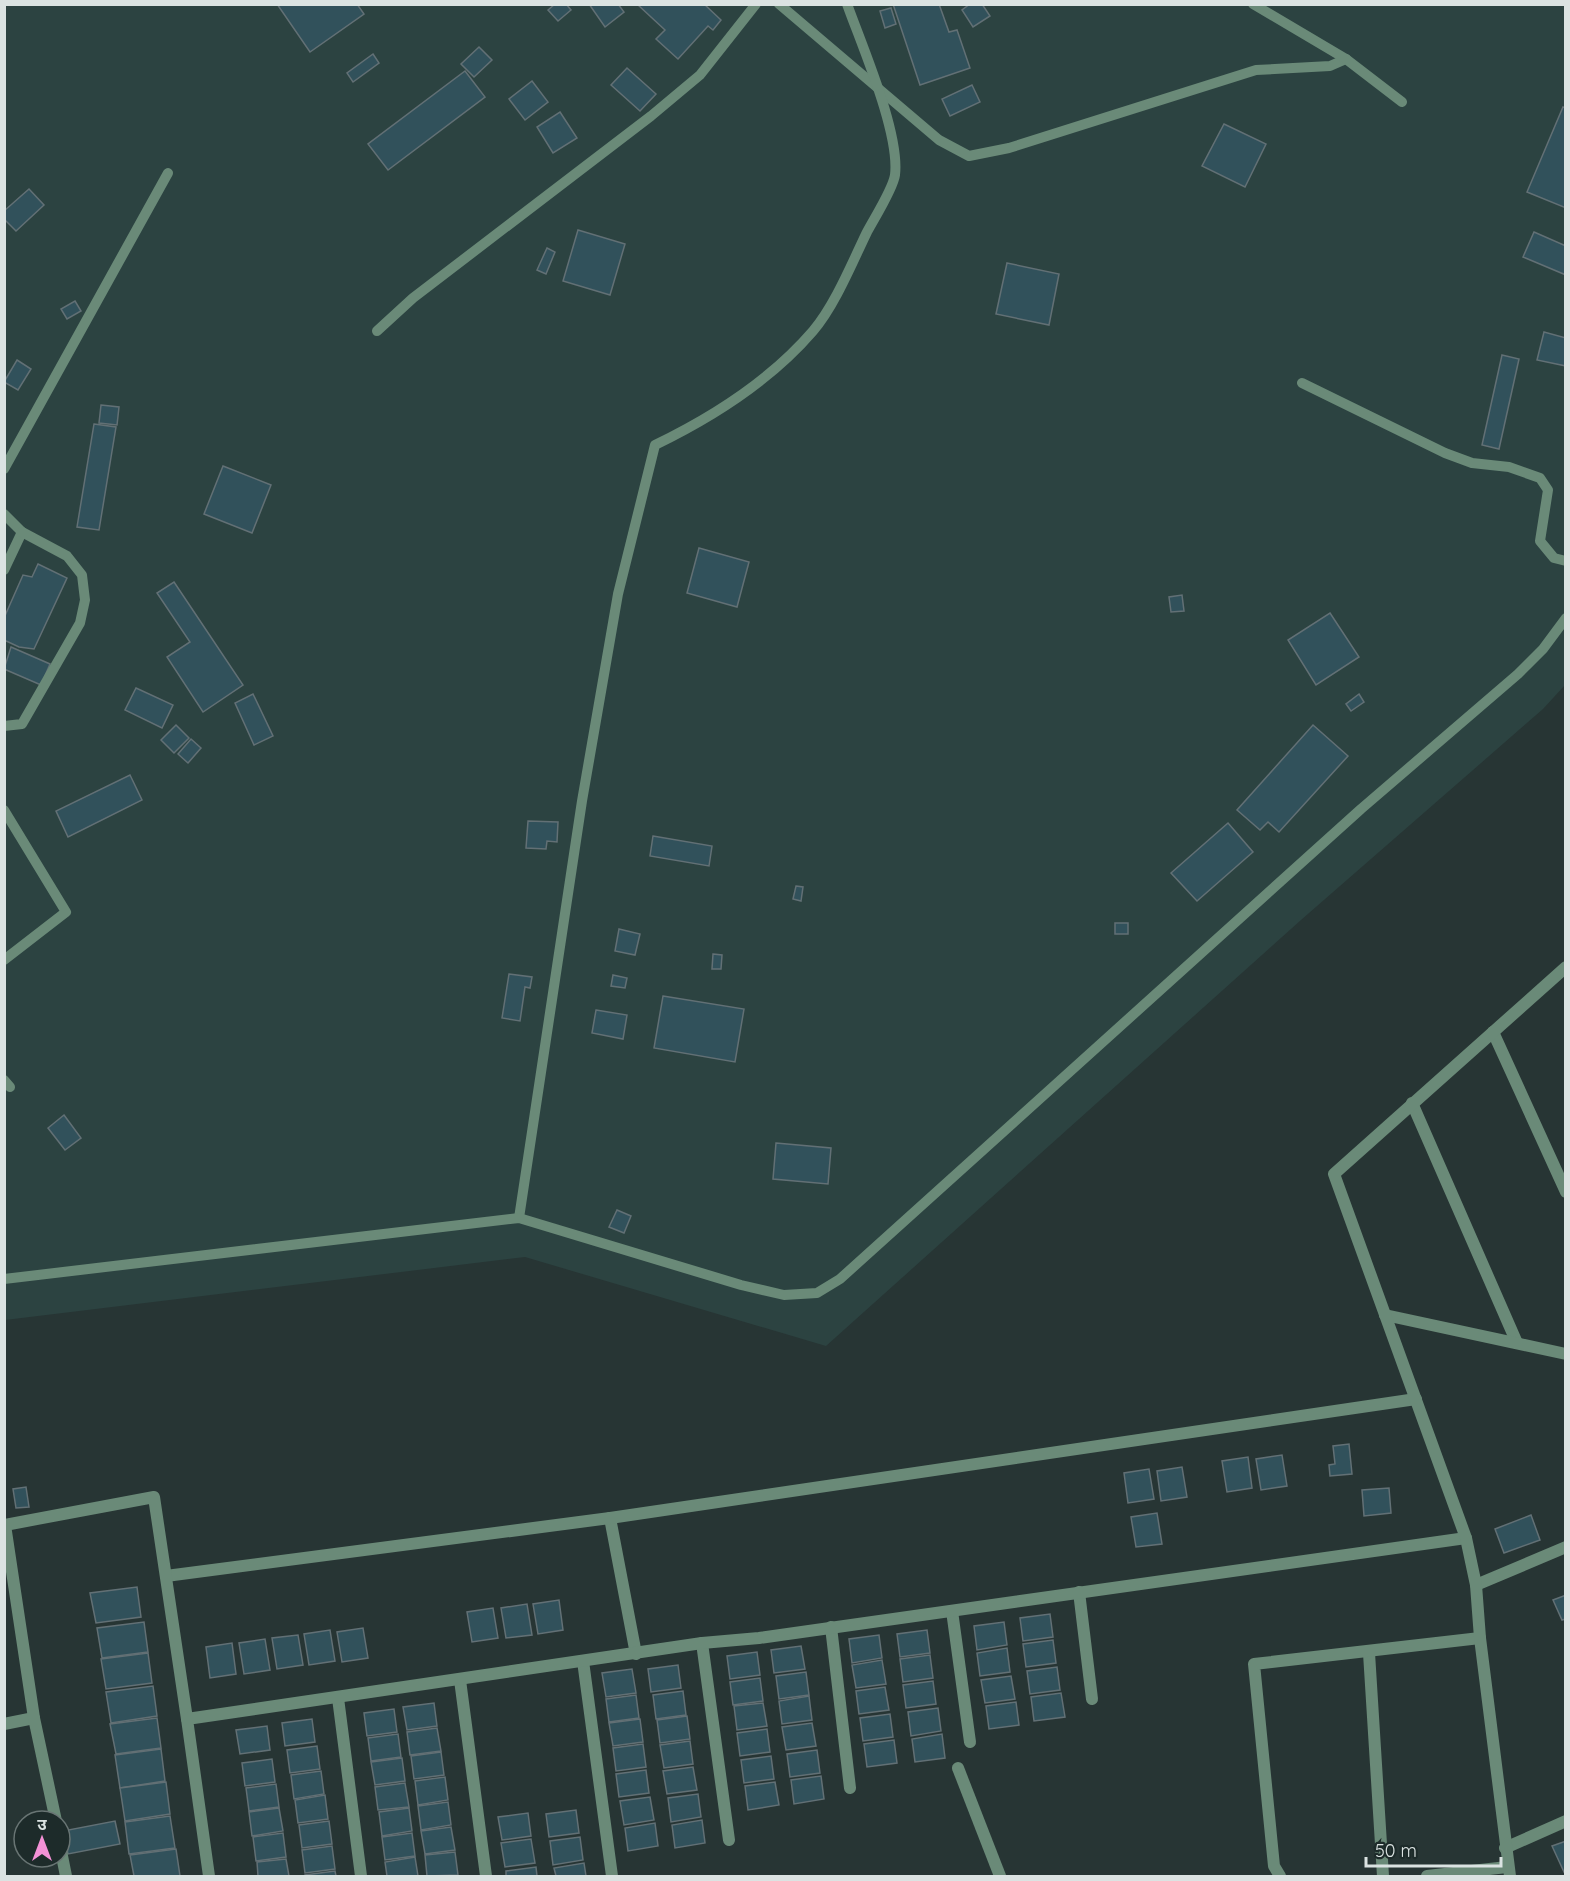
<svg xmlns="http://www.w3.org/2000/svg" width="1570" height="1881" font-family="Quicksand,'Noto Sans Devanagari',sans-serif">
	<rect width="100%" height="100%" fill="#273534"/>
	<polygon fill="#2c4341" points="4,5 1565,5 1565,685 1543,709 1301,920 826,1346 525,1257 5,1320"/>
	<g fill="#31515b" stroke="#627075" stroke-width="1.5">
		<polygon points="277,4 357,4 364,14 310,52"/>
		<polygon points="555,4 566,4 571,10 558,21 548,10"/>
		<polygon points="589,4 618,4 624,12 605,27"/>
		<polygon points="637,4 704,4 721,20 713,30 708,26 678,59 656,39 665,30"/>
		<polygon points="893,4 939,4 949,32 957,30 970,68 920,85"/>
		<polygon points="970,4 982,4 990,16 973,27 962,10"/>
		<polygon points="891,8 896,24 885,28 880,11"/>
		<polygon points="479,47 492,60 474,77 461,64"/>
		<polygon points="373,54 379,63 353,82 347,73"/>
		<polygon points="627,68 656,94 640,111 611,85"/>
		<polygon points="465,71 485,97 388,170 368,144"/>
		<polygon points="532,81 548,102 525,120 509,99"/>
		<polygon points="972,85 980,102 950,116 942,99"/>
		<polygon points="1563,107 1566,108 1566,208 1527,192"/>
		<polygon points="560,112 577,138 553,153 537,127"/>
		<polygon points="1224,124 1266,144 1245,187 1202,166"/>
		<polygon points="29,189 44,205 16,231 4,219 4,211"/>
		<polygon points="578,230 625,244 610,295 563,281"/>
		<polygon points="1534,232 1566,246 1566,275 1523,257"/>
		<polygon points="547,248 555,252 546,274 537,270"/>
		<polygon points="1007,263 1059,274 1049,325 996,314"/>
		<polygon points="75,301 81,311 67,319 61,309"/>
		<polygon points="1544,332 1566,338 1566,366 1537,360"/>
		<polygon points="1502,355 1519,359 1499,449 1482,445"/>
		<polygon points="17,360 31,369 18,390 4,382"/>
		<polygon points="101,405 119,407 117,425 99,423"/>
		<polygon points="94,424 116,427 99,530 77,527"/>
		<polygon points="223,466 271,485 252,533 204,514"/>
		<polygon points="699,548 749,562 737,607 687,593"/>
		<polygon points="38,564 67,578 34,649 19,647 4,640 4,618 23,575 32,577"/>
		<polygon points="174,582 243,685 203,712 167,657 190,642 157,593"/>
		<polygon points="1182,595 1184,611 1171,612 1169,597"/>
		<polygon points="1330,613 1359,657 1316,685 1288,640"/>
		<polygon points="11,647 50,664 41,685 4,669"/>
		<polygon points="136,688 173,705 162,728 125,710"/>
		<polygon points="253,694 273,736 254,745 235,703"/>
		<polygon points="1359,694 1364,702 1351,711 1346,704"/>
		<polygon points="176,725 189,738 174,753 161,740"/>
		<polygon points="1313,725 1348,756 1279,832 1268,822 1260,830 1237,810"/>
		<polygon points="191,739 201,748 188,763 178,754"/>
		<polygon points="130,775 142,800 68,837 56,811"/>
		<polygon points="528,821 558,822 557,842 547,841 546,849 526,848"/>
		<polygon points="1228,823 1253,852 1197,901 1171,873"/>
		<polygon points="653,836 712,846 709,866 650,856"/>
		<polygon points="796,886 803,887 801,901 793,899"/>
		<rect x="1115" y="923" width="13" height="11"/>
		<polygon points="619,929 640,934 635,955 615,951"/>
		<polygon points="713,954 722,955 721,969 712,969"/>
		<polygon points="509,974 532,977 530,988 525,987 520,1021 502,1018"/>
		<polygon points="613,975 627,978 625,988 611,986"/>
		<polygon points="663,996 744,1009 735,1062 654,1048"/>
		<polygon points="596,1010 627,1015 623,1039 592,1033"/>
		<polygon points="64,1115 81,1138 65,1150 48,1128"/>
		<polygon points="776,1143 831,1148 828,1184 773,1179"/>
		<polygon points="617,1210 631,1216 624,1233 609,1227"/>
		<polygon points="1349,1444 1352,1474 1330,1476 1329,1465 1335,1464 1333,1446"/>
		<polygon points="1282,1455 1287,1486 1261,1490 1256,1459"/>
		<polygon points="1248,1457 1252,1488 1227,1492 1222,1461"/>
		<polygon points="1182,1467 1187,1497 1161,1501 1157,1471"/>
		<polygon points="1149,1469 1154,1499 1128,1503 1124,1473"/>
		<polygon points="26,1487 29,1507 16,1508 13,1489"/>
		<polygon points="1389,1488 1391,1513 1364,1516 1362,1490"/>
		<polygon points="1157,1513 1162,1544 1136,1547 1131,1517"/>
		<polygon points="1531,1515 1540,1540 1504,1553 1495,1529"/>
		<polygon points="137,1587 141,1617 96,1623 90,1593"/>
		<polygon points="1566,1595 1566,1619 1562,1620 1553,1600"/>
		<polygon points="559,1600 563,1630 538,1634 533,1604"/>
		<polygon points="527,1604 532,1635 506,1638 501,1608"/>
		<polygon points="493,1608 498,1638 472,1642 467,1612"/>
		<polygon points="1050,1614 1053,1637 1023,1641 1020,1618"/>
		<polygon points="144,1622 148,1652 102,1658 97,1628"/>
		<polygon points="1004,1622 1007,1645 977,1650 974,1626"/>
		<polygon points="363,1628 368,1658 342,1662 337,1632"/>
		<polygon points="330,1630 335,1661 309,1665 304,1634"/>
		<polygon points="927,1630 930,1653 900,1657 897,1634"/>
		<polygon points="298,1635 303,1665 277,1669 272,1638"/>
		<polygon points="879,1635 882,1658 852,1663 849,1639"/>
		<polygon points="265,1639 270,1670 244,1674 239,1643"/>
		<polygon points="1053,1640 1056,1663 1026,1667 1023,1644"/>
		<polygon points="232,1643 236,1674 210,1678 206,1647"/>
		<polygon points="801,1646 805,1669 774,1673 771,1650"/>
		<polygon points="1007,1648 1010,1672 980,1676 977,1653"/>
		<polygon points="757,1652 760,1675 730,1679 727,1656"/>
		<polygon points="148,1653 152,1683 106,1689 101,1659"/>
		<polygon points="930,1655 933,1678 903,1682 900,1659"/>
		<polygon points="882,1660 886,1684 856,1688 852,1665"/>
		<polygon points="678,1665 681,1688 651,1692 648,1669"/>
		<polygon points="1057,1667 1060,1690 1030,1694 1027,1671"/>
		<polygon points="632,1669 636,1693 606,1697 602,1673"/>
		<polygon points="806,1672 809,1695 779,1699 776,1676"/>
		<polygon points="1011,1676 1015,1699 985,1703 981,1680"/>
		<polygon points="760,1678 763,1701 733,1705 730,1682"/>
		<polygon points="933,1681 936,1704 906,1708 903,1685"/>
		<polygon points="153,1686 157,1716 111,1723 106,1692"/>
		<polygon points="885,1687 889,1710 859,1714 856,1691"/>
		<polygon points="683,1691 686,1715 656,1719 653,1695"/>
		<polygon points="1061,1693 1065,1717 1034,1721 1031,1697"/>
		<polygon points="636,1695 639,1718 609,1722 606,1699"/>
		<polygon points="809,1696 812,1720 782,1724 779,1701"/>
		<polygon points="1016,1702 1019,1725 989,1729 986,1706"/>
		<polygon points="434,1703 437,1726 407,1730 403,1707"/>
		<polygon points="763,1703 767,1726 737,1730 734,1706"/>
		<polygon points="938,1708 941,1731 911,1736 908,1712"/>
		<polygon points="394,1709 397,1732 367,1736 364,1713"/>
		<polygon points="890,1714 893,1737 863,1741 860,1718"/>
		<polygon points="687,1716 690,1739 660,1743 657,1720"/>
		<polygon points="157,1718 161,1748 116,1754 110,1724"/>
		<polygon points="312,1719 315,1742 285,1746 282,1723"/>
		<polygon points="640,1719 643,1742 613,1746 609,1723"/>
		<polygon points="812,1723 816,1746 786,1750 782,1727"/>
		<polygon points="267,1726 270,1750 240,1754 236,1730"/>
		<polygon points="437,1728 441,1751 410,1755 407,1732"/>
		<polygon points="767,1729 770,1752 740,1756 737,1733"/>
		<polygon points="398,1734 401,1757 371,1761 368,1738"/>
		<polygon points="942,1734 945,1758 915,1762 912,1739"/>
		<polygon points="894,1740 897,1763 867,1767 864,1744"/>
		<polygon points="690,1741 693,1764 664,1768 660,1745"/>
		<polygon points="643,1744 646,1767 616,1771 613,1748"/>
		<polygon points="317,1746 320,1769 290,1773 287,1750"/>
		<polygon points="161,1749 165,1781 120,1788 115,1755"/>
		<polygon points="817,1750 820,1773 790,1777 787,1754"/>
		<polygon points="441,1752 444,1775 414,1779 411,1756"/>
		<polygon points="771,1756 774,1779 744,1783 741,1760"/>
		<polygon points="402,1758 405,1781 375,1785 371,1762"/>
		<polygon points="272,1759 275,1782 245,1786 242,1763"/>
		<polygon points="693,1767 697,1790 667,1794 663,1771"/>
		<polygon points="646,1770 649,1793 619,1797 616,1774"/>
		<polygon points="321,1771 324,1794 294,1799 291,1775"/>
		<polygon points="821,1776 824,1799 794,1804 791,1780"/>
		<polygon points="445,1777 448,1800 418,1805 415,1781"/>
		<polygon points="166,1782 170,1814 125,1821 120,1788"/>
		<polygon points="775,1782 779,1805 748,1810 745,1786"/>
		<polygon points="405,1783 409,1807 378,1810 375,1787"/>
		<polygon points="276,1784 279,1807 249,1811 246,1788"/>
		<polygon points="698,1794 701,1817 671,1822 668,1798"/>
		<polygon points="325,1795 328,1819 298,1823 295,1800"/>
		<polygon points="650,1797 654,1820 624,1825 620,1801"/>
		<polygon points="448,1802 451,1825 421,1830 418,1806"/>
		<polygon points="279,1808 283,1831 252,1836 249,1812"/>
		<polygon points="409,1808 412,1831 382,1836 379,1812"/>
		<polygon points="576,1810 579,1833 549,1837 546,1814"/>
		<polygon points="528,1813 531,1836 502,1840 498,1817"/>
		<polygon points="170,1816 175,1848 129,1854 125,1822"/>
		<polygon points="702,1820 705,1843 675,1848 672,1825"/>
		<polygon points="115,1821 120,1844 68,1854 63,1831"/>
		<polygon points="329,1821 332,1844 302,1848 299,1825"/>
		<polygon points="655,1823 658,1846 628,1851 625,1828"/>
		<polygon points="451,1827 455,1850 425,1854 421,1831"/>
		<polygon points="283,1833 286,1857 256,1861 253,1837"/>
		<polygon points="412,1833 415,1856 385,1860 382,1837"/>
		<polygon points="580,1837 583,1860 553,1865 550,1841"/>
		<polygon points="531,1839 535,1863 505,1867 501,1843"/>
		<polygon points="1566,1841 1566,1871 1564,1872 1552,1846"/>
		<polygon points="332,1846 335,1869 305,1873 302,1850"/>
		<polygon points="176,1849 180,1876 134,1876 130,1855"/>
		<polygon points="455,1852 458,1875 427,1876 425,1855"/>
		<polygon points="415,1857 418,1876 387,1876 385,1862"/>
		<polygon points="286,1859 289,1876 258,1876 257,1862"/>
		<polygon points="584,1863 586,1876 556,1876 554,1868"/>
		<polygon points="536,1867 537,1876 506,1876 506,1871"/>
		<polygon points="335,1871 336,1876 305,1876 305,1875"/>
	</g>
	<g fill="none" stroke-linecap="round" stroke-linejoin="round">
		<g stroke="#6a8a78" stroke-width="10">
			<polyline points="779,4 939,140 969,156 1009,148 1256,70 1330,66 1346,59"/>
			<polyline points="1253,4 1346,59 1402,102"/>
			<polyline points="377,331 413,298 651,116 700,75 756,4"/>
			<polyline points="1302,383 1445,453 1472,463 1509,467 1540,478 1548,490 1540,541 1554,558 1566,561"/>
			<polyline points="4,469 168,173"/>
			<polyline points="4,514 22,532 4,570"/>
			<polyline points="4,726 22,724 80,623 85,600 82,575 67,556 22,532"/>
			<polyline points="4,810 66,912 4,960"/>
			<polyline points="4,1080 10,1087"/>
			<path d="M 519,1218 L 582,801 L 618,594 L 655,445 C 713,417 770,381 813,331 C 835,305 852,263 867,232 C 875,217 893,189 895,175 C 900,133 862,46 847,4"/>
			<polyline points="4,1279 519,1218 741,1285 784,1295 817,1293 840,1279 1361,809 1518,674 1543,649 1566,618"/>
		</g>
		<g stroke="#6a8a78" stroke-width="12">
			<polyline points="1493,1032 1566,1192"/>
			<polyline points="1412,1103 1517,1343"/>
			<polyline points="1385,1315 1566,1354"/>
			<polyline points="610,1518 636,1654"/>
			<polyline points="166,1576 610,1518 1416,1399"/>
			<polyline points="1476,1585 1566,1547"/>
			<polyline points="1079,1592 1092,1699"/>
			<polyline points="952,1611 970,1742"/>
			<polyline points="831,1627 850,1788"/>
			<polyline points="702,1643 729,1840"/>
			<polyline points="1369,1653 1383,1876"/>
			<polyline points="583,1661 612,1876"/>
			<polyline points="460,1680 486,1876"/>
			<polyline points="338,1698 361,1876"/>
			<polyline points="4,1724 34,1718"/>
			<polyline points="958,1768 1000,1876"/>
			<polyline points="56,1821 34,1718 5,1525 154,1497 187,1719"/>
			<polyline points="60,1846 66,1876"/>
			<polyline points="1505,1848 1566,1821"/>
			<polyline points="209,1876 187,1719 702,1643 759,1638 1466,1538"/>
			<polyline points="1280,1876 1274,1866 1254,1664 1480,1638"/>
			<polyline points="1427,1876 1507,1867"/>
			<polyline points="1510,1876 1480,1638 1476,1585 1466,1538 1334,1174 1566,967"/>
		</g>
	</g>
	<rect width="1570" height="1881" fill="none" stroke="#dbe3e2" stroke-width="12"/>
	<g transform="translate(42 1839)"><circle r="28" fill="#1d2b2a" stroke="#697574" stroke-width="1.5"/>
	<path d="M0-4.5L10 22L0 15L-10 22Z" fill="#f391d6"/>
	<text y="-9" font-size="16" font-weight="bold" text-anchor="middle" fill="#dbe3e2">उ</text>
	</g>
	<path d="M1366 1857v9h135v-9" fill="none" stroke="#dbe3e2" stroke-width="3"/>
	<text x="1375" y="1857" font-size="18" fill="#dbe3e2" stroke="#1d2b2a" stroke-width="4.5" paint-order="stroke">50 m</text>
</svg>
